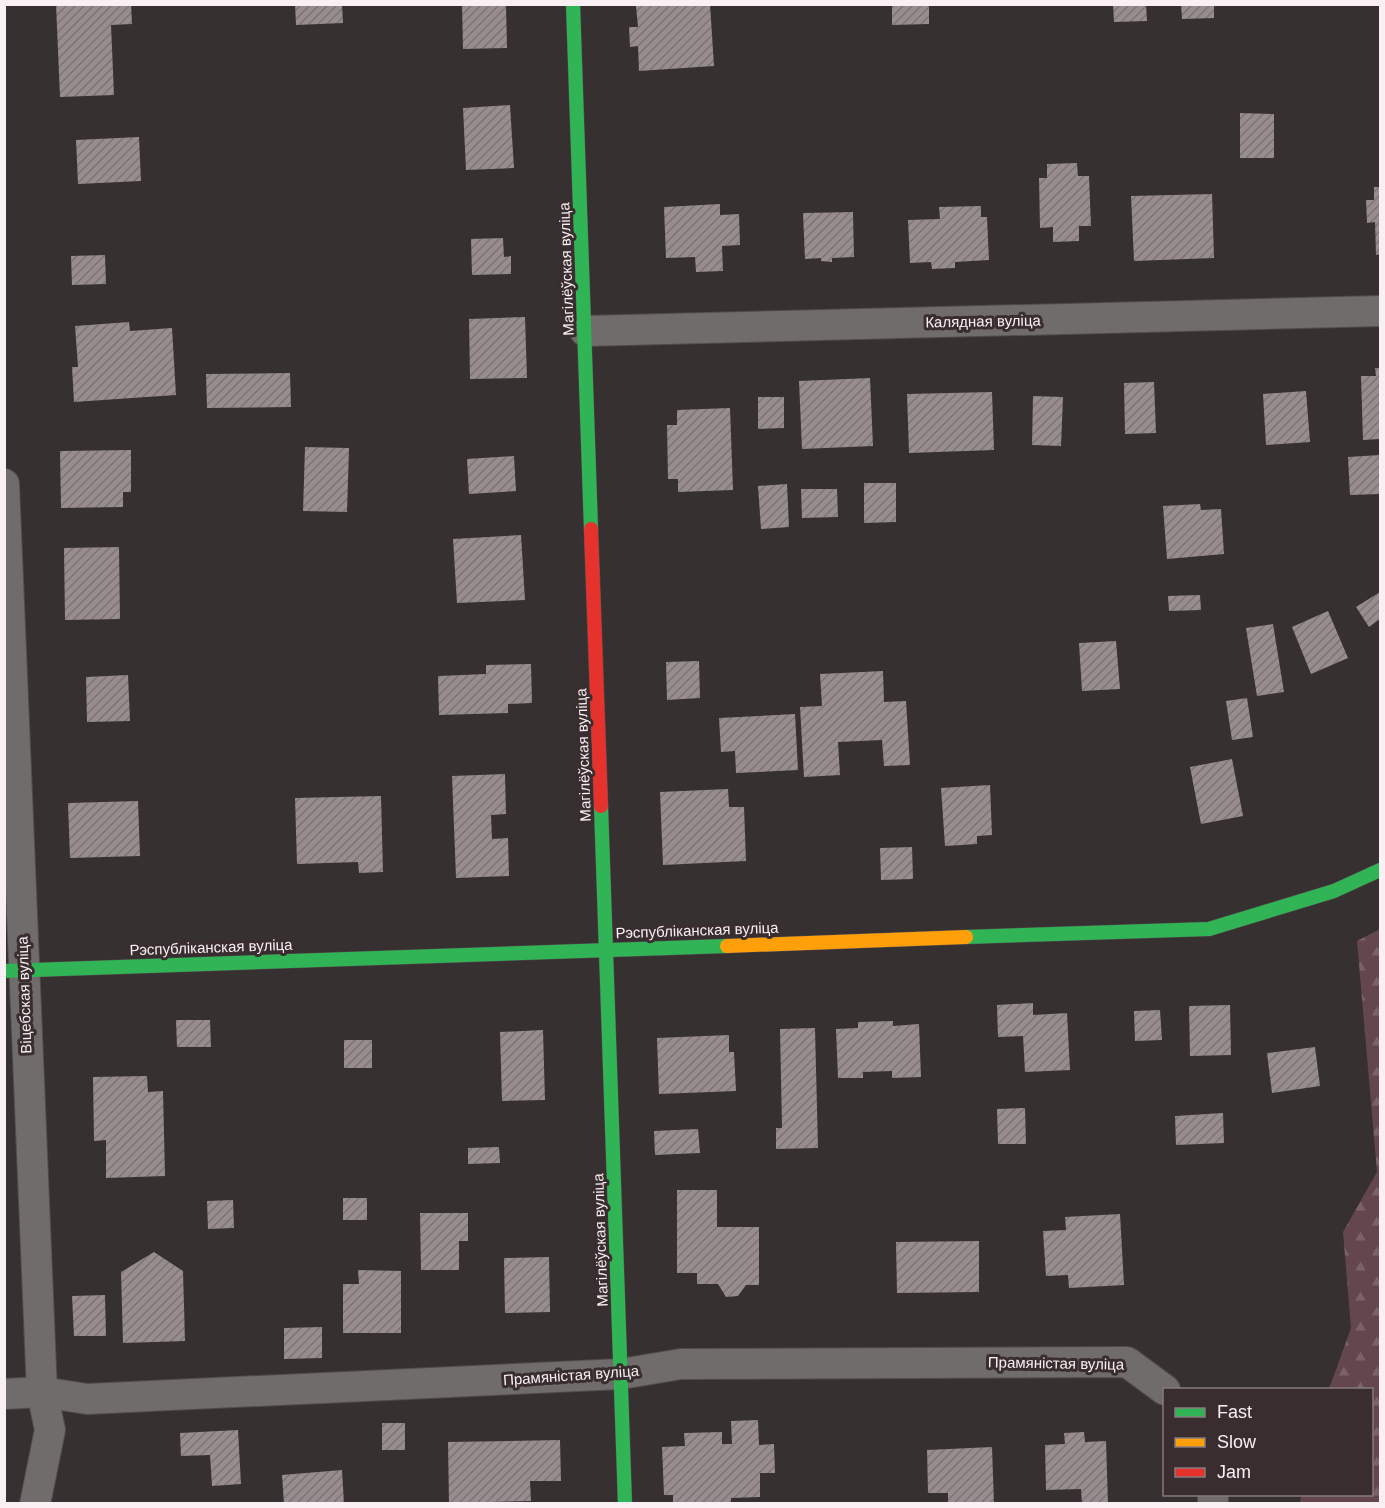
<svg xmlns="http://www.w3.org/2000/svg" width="1385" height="1508" font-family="Helvetica,sans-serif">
	<defs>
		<pattern id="forest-firs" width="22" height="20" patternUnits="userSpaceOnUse" patternTransform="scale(1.5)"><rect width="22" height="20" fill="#64464e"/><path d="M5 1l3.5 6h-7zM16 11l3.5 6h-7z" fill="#7b6168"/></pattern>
		<pattern id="building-hatch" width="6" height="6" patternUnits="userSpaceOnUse" patternTransform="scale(1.5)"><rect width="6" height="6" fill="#978c8e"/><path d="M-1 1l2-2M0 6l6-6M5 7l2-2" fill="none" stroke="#7c7476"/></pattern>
	</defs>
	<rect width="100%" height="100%" fill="#363031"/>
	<polygon fill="url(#forest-firs)" points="1380,929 1380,1503 1300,1503 1301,1495 1372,1494 1372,1390 1329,1389 1351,1328 1343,1232 1377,1172 1357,941"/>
	<g fill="url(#building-hatch)">
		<polygon points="56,4 131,4 132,24 111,25 114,95 60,97"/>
		<polygon points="295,4 342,4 343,23 296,25"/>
		<polygon points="710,4 714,66 639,71 638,46 630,47 629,27 638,27 636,6"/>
		<polygon points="892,4 929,4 929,24 892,25"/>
		<polygon points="1113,4 1146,4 1147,21 1114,22"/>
		<polygon points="1181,4 1214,4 1214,18 1182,19"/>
		<polygon points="462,5 506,5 507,48 463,49"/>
		<polygon points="510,105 514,168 466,170 463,108"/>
		<polygon points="1240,113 1274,114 1274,158 1240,158"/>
		<polygon points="139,137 141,181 78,184 76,140"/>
		<polygon points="1077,163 1078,176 1089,176 1091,226 1079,226 1079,241 1053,242 1053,227 1040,228 1039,178 1047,178 1047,164"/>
		<polygon points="1374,187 1380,187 1380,254 1376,255 1375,222 1367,223 1366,200 1374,200"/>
		<polygon points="1212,194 1214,258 1134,261 1131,196"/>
		<polygon points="720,204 720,215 739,214 740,245 722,246 723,271 696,272 695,257 666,258 664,207"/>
		<polygon points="981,206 981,217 987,217 989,260 955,262 955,268 932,269 931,262 910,263 908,220 940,219 939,207"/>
		<polygon points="853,212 854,257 832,258 832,262 821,261 821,258 805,259 803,213"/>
		<polygon points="503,238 504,257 511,256 511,274 472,275 471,239"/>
		<polygon points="105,255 106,284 72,285 71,256"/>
		<polygon points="525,317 527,378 470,379 469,319"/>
		<polygon points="129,322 130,331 172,328 176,395 74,402 72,367 78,367 75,326"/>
		<polygon points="1375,368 1380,368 1380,439 1363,440 1361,376 1376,376"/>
		<polygon points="290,373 291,407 207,408 206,374"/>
		<polygon points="870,378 873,446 802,449 799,381"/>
		<polygon points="1154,382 1156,433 1125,434 1124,383"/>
		<polygon points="1306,391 1310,442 1266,445 1263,394"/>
		<polygon points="992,392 994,450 909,453 907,394"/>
		<polygon points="1033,396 1063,397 1061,446 1032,445"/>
		<polygon points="758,397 784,397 784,428 758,429"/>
		<polygon points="730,408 733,490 678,492 678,479 668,479 667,425 677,425 677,410"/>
		<polygon points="305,447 349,448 347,512 303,511"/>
		<polygon points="131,450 131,492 123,492 123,507 61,508 60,451"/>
		<polygon points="1380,455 1380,494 1350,495 1348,457"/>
		<polygon points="514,456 516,491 469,494 467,459"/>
		<polygon points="864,483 896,483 896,522 864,523"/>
		<polygon points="787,484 789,527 761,529 758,486"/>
		<polygon points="801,489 837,489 838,517 802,518"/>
		<polygon points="1200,504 1201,510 1221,509 1224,554 1167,559 1163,506"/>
		<polygon points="521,535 525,600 457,603 453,539"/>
		<polygon points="119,547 120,619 65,620 64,548"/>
		<polygon points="1380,592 1380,619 1369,627 1356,607"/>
		<polygon points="1200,595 1201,610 1169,611 1168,596"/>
		<polygon points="1328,611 1348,658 1311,674 1292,627"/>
		<polygon points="1273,624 1284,692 1257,696 1246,628"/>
		<polygon points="1116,641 1120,689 1082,691 1079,643"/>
		<polygon points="699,661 700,698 667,700 666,662"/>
		<polygon points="531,664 532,703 508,704 508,713 439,715 438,676 486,674 486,665"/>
		<polygon points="883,671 884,702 906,701 910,765 884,766 882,740 838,742 840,775 804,777 800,707 822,706 820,674"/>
		<polygon points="128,675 130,721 87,722 86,677"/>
		<polygon points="1247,698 1253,737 1232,740 1226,701"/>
		<polygon points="795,714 798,770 736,773 735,751 721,752 719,718"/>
		<polygon points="1232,759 1243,816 1201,824 1190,767"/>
		<polygon points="505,774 506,814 491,815 492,839 508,838 509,876 456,878 452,776"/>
		<polygon points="990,785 992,835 977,836 977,844 945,846 941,788"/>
		<polygon points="728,789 729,807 744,807 746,861 663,865 660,792"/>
		<polygon points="381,796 383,872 359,873 358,862 297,864 295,798"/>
		<polygon points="138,801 140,856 70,858 68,803"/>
		<polygon points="912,847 913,879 881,880 880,848"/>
		<polygon points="1033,1003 1033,1015 1067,1013 1070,1070 1025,1072 1023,1036 998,1037 997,1005"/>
		<polygon points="1230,1005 1231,1055 1190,1056 1189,1006"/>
		<polygon points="1160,1010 1162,1040 1135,1041 1134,1011"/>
		<polygon points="176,1020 210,1020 211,1047 177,1047"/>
		<polygon points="893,1021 893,1026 919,1024 921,1077 892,1078 892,1071 863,1072 863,1078 838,1078 836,1029 858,1028 858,1022"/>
		<polygon points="815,1028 818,1148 776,1149 776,1128 782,1128 780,1029"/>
		<polygon points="543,1030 545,1100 502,1101 500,1032"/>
		<polygon points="729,1035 729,1052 734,1052 736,1091 659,1094 657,1038"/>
		<rect x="344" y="1040" width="28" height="28"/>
		<polygon points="1315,1047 1320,1086 1272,1093 1267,1053"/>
		<polygon points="147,1076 148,1092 163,1091 165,1176 106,1178 106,1140 94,1141 93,1077"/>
		<polygon points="1025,1108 1026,1144 998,1144 997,1109"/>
		<polygon points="1223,1113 1224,1143 1176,1145 1175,1116"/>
		<polygon points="698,1129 700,1153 655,1155 654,1131"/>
		<polygon points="499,1147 500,1163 468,1164 468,1148"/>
		<polygon points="677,1190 717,1190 717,1227 759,1227 759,1285 746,1285 738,1296 726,1297 718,1284 697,1284 697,1273 677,1273"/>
		<rect x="343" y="1198" width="24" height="22"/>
		<polygon points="233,1200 234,1228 208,1229 207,1201"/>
		<polygon points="420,1213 468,1213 468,1241 459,1241 459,1270 421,1270"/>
		<polygon points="1120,1214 1124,1285 1069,1288 1068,1275 1046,1276 1043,1231 1066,1230 1065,1217"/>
		<polygon points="979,1241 979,1292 897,1293 896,1242"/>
		<polygon points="154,1252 183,1271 185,1341 123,1343 121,1272"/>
		<polygon points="549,1257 550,1312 505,1313 504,1258"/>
		<polygon points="358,1270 401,1271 401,1333 343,1333 343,1284 359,1284"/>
		<polygon points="105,1295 106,1336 74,1336 72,1296"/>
		<polygon points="322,1327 322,1358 284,1359 284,1328"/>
		<polygon points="758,1420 759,1445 774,1444 775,1473 760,1473 760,1497 731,1498 731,1504 673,1504 673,1495 664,1495 662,1447 685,1446 684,1433 722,1432 722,1444 732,1444 731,1421"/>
		<rect x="382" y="1423" width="23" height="27"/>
		<polygon points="238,1430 241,1484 212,1486 210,1455 181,1456 180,1433"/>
		<polygon points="1084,1432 1085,1442 1106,1441 1108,1503 1082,1504 1081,1489 1046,1490 1045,1445 1065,1444 1064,1433"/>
		<polygon points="560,1440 561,1481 530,1481 531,1501 449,1503 448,1442"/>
		<polygon points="992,1447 994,1504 948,1504 948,1493 928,1493 927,1450"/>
		<polygon points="342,1470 344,1504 284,1504 282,1475"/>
	</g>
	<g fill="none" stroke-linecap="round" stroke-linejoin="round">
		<defs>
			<g id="street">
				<polyline points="585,331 1380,311"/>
				<polyline points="4,484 42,1392 50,1430 35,1504"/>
				<polyline points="4,1394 42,1392 87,1399 621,1374 681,1364 1127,1362 1165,1390"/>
				<polyline points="1213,1494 1213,1504"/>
			</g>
			<g id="fast">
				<polyline points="573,4 591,529"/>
				<polyline points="601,806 625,1504"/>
				<polyline points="966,937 1209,929 1334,891 1380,870"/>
				<polyline points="4,971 727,946"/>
			</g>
			<polyline id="slow" points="727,946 966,937"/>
			<polyline id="jam" points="591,529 601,806"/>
		</defs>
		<use href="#street" stroke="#524c4d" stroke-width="32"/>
		<use href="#fast" stroke="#524c4d" stroke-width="15"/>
		<use href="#slow" stroke="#524c4d" stroke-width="15"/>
		<use href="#jam" stroke="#524c4d" stroke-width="15"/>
		<use href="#street" stroke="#706c6c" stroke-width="30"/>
		<use href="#fast" stroke="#30b455" stroke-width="14"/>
		<use href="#slow" stroke="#ff9f0a" stroke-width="14"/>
		<use href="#jam" stroke="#e5322d" stroke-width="14"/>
	</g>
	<g text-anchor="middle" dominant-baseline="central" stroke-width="6" stroke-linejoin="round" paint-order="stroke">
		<g font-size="15" fill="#f8f0f2" stroke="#392d30">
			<text transform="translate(566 269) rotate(-92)">Магілёўская вуліца</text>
			<text transform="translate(983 321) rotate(-1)">Калядная вуліца</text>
			<text transform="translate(583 755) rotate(-92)">Магілёўская вуліца</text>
			<text transform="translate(697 930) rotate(-2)">Рэспубліканская вуліца</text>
			<text transform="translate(211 947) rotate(-2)">Рэспубліканская вуліца</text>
			<text transform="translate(24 995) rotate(-92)">Віцебская вуліца</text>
			<text transform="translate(600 1240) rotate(-92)">Магілёўская вуліца</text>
			<text transform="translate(1056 1363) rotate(1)">Прамяністая вуліца</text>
			<text transform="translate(571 1375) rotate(-4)">Прамяністая вуліца</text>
		</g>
	</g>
	<rect width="1385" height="1508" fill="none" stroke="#f8f0f2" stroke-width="12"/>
	<rect x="1163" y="1388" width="210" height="108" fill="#392d30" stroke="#857b7e" stroke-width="1.5"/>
	<rect x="1175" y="1408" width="30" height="9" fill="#30b455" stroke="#857b7e" stroke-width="1.5"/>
	<text x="1217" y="1418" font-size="18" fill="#f8f0f2">Fast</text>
	<rect x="1175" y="1438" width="30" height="9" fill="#ff9f0a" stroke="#857b7e" stroke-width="1.5"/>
	<text x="1217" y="1448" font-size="18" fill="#f8f0f2">Slow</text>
	<rect x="1175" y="1468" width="30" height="9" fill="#e5322d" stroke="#857b7e" stroke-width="1.5"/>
	<text x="1217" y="1478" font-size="18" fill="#f8f0f2">Jam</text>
</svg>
